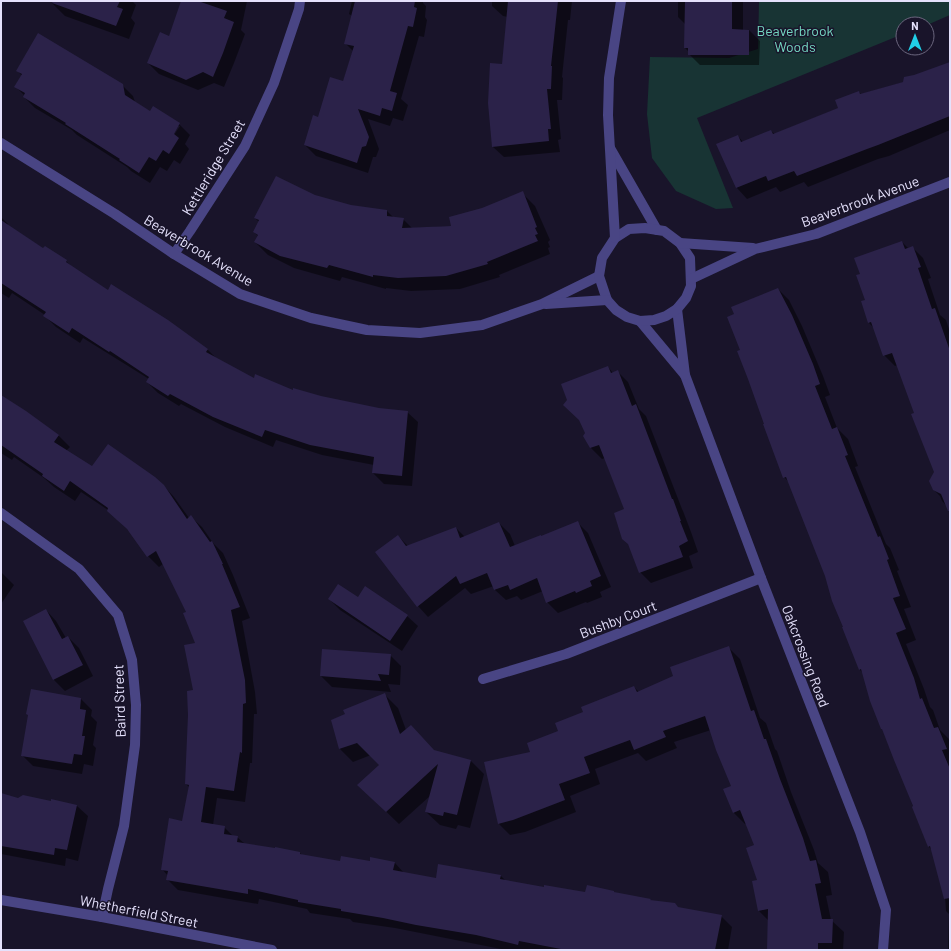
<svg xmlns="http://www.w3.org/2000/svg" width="951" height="951" font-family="Barlow,sans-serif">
	<rect width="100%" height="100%" fill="#19142a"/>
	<polygon fill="#183434" points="759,1 950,1 950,15 927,25 903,24 903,34 697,118 733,208 716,209 676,191 652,158 647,114 650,57 729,58 758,49"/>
	<g fill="#0007" fill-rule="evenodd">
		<polygon points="52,1 132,1 136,5 131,18 135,23 129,39 65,16 52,3"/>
		<polygon points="182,1 247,1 241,30 245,34 234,63 224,87 214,83 198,90 159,74 148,63 169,37"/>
		<polygon points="352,1 423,1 423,3 426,6 425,17 427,20 424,37 419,36 401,99 408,105 403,121 393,118 390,126 368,119 379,149 376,157 373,157 368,173 316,156 305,145 319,118 343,82 353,51 345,43 352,16 349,14"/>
		<polygon points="492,1 572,1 570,20 568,20 562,77 563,78 562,100 557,100 561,139 558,140 560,152 504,157 493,147 508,17 503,16 492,6"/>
		<polygon points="678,1 743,1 743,30 749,30 760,41 759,65 700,65 689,54 689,52 685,48 686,25 678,17"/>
		<polygon points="950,63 950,130 889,156 878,159 808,187 804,182 780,192 776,187 747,199 737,188 717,145 738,136 743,142 771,131 775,134 839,108 859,92 861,94 904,82"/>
		<path d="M 17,70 L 122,85 L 133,96 L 135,102 L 150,112 L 153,108 L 179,124 L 190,135 L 185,144 L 189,149 L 180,164 L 174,160 L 167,171 L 160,167 L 150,183 L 131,171 L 127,167 L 77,135 L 72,130 L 35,108 L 24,97 L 24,95 L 15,86 L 22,76 ZM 178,126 L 180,126 L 172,138 Z"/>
		<polygon points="522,193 535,206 550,240 548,242 550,247 548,248 550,254 499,275 500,277 460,289 411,291 386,288 386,289 342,277 340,281 294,268 268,255 255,242 258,236 254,232 259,222 255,218 315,196 351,206 387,211 394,218 403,219 412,228 453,226 482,209"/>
		<polygon points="1,217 8,224 8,226 44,249 66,261 73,268 108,291 167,321 208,350 216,358 254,379 293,391 321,397 379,409 407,412 418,422 412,486 384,484 373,473 374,465 322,455 276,440 273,447 225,427 181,404 179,406 158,393 147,382 149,379 83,338 80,343 56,327 45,316 45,315 12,293 9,298 1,293"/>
		<polygon points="902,242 908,248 912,247 923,258 931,278 928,279 940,315 946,320 950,332 950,514 947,506 942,501 940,496 934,490 935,472 898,365 895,366 884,355 874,328 869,323 866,300 861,275"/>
		<polygon points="778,289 789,300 802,326 823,376 830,395 825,397 837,428 848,439 858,466 855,467 886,544 890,548 899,570 897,571 911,607 904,609 916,640 906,644 924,689 930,707 933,710 940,730 949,739 950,741 950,950 948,950 949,914 946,911 944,882 932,850 928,846 863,673 859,669 826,575 789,482 784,477 741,351 735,314"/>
		<polygon points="608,367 613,373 617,371 628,382 639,409 646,416 682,509 683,511 691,532 698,552 689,556 693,568 651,583 640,572 625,510 605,458 602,459 591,448 584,436"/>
		<polygon points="1,396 26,412 59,436 70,447 66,451 92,468 163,485 174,497 189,518 191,517 202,527 213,543 223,553 233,575 250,618 242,621 255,692 257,714 254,714 252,763 250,763 245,802 217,798 213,825 224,827 233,836 237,837 245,844 300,853 303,856 341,862 395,863 404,873 437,879 501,876 507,882 586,894 614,892 616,894 650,900 651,901 679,908 721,916 732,927 728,950 506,950 395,928 353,922 350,919 310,913 307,909 259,899 258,904 178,890 167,879 168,876 162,869 183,822 189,787 186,784 195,691 196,644 187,613 163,564 159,567 148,556 130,532 108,510 81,492 75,501 54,487 44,478 14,457 12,460 1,453"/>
		<polygon points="577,522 588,533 611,587 600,592 602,597 587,603 586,602 558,613 547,602 543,591 521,600 517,596 506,600 495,590 494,586 471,594 465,588 428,617 418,606 398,536 408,546 456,528 465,537 499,523 510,534 515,546 542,537"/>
		<polygon points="1,572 14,585 1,604"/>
		<polygon points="358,598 407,616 418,626 402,651 340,610 329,599"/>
		<polygon points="46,610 56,621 66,638 68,637 79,648 93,676 65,691 54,680 24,621"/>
		<polygon points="729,648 740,659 760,718 766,723 775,749 777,751 791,792 814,850 818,863 828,872 832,895 826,896 831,920 844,932 843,950 768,950 769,921 759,911 759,880 756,845 747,823 745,824 733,812 732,787 711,730 674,742 677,748 646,761 638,753 595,769 600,784 570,796 576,812 525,832 510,835 499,824 532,753 584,713 634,687 639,692 674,677"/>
		<polygon points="390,655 401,666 400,685 388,684 391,692 332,687 321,676"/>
		<polygon points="385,695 398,708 406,730 435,752 471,761 484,774 470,828 458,825 456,829 440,825 426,812 430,796 399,824 372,798 380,765 371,755 353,762 340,749 332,720 346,715"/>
		<polygon points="81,699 92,710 91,716 97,722 93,745 96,748 93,766 84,764 82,774 33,766 22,755 29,716"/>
		<polygon points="1,795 18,799 77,806 88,816 78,861 66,858 65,866 1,854"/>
	</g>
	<g fill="#2b2249">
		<polygon points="53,1 120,1 117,7 123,9 116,26 52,3"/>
		<polygon points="181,1 198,1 227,11 224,18 234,22 223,53 213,77 203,72 186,80 147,63 160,32 169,36"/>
		<polygon points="355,1 415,1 414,7 417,8 413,27 408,26 390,91 397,93 392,111 382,108 380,116 358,109 369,137 366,146 362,147 357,163 304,145 313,115 318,117 330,77 343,81 354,46 344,44"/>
		<polygon points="508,1 558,1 551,66 552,66 551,89 547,89 551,129 548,129 549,141 492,147 488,103 490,63 502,64"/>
		<polygon points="685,1 732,1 732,29 749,30 749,55 688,55 688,48 684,48"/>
		<polygon points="38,33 123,84 125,95 150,111 153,106 180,123 174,134 179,138 169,154 163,150 156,161 149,157 139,173 119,160 120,159 65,124 66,123 23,97 25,93 14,87 22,74 16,71"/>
		<polygon points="950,62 950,116 878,145 867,149 797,176 794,171 768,181 766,176 736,188 716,144 738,135 741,142 771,130 773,134 838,108 835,100 859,91 860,94 903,82 904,77 914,75"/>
		<polygon points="276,176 315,195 351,205 387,210 387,216 404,218 402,228 451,226 449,217 482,208 523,191 537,227 535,228 538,234 535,235 538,241 487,262 488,264 446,276 398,278 373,275 373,277 329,265 327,268 280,256 254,242 258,235 253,232 259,220 254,218"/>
		<polygon points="1,220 43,248 45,246 67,260 66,262 108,290 111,284 168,320 208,349 206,352 254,378 255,374 293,390 293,388 321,396 379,408 408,411 402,476 372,473 374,457 310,445 265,430 262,437 213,417 170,394 168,396 146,382 149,377 110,351 109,352 72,328 69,333 43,316 46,312 1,283"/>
		<polygon points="902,241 905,249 913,246 921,267 918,268 932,309 935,308 950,351 950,511 948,511 941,494 933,490 929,481 934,472 911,414 914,413 892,353 883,356 871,322 868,323 861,301 865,300 856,275 860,274 854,258"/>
		<polygon points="778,288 792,315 813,364 820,384 815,386 832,429 837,427 848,455 845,456 878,537 880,536 889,559 887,560 900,596 893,598 906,629 896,633 914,678 920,699 922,698 934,728 938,727 947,749 942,750 950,769 950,898 944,899 930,846 928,847 912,807 913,806 894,760 882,729 881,729 870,701 861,669 859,670 842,627 843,627 832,601 825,576 786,477 783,478 763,424 764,424 748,379 737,351 740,350 727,317 734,314 731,307"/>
		<polygon points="608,366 611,373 618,370 632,406 636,404 672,499 673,499 681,521 680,521 688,541 679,546 683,557 639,573 628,544 622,539 614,513 624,509 599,445 590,448 583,436 585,433 579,420 563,405 567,400 561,384"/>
		<polygon points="1,395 26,411 59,435 54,442 92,466 108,444 155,477 164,485 187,519 191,515 210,542 212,541 223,564 222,564 240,607 231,610 245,680 246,703 243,704 242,753 240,752 234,791 206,787 201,822 225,826 224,834 238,836 237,842 275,848 275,847 300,852 300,854 340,861 341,856 370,861 370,857 395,862 393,870 436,878 438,864 501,875 500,879 544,887 544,885 585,892 587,885 614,891 614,892 651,899 650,900 675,903 678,907 722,915 715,950 566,950 519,941 518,945 476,935 416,925 383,918 341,911 341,909 298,902 298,900 248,889 248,894 166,880 168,871 161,870 169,818 182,821 189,785 185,784 188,715 187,691 193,690 184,645 195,643 183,613 186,612 156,551 147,557 127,529 107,511 108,508 70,481 64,491 42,476 43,474 1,445"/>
		<polygon points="578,521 601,576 590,581 592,586 576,593 575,591 546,603 537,578 510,590 508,585 494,590 487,573 460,584 456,576 417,607 375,552 398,535 406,546 456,527 460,538 499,522 510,547 541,535 541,536"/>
		<polygon points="338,584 358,597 365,586 408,615 390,641 328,599"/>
		<polygon points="46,609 62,639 68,636 83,665 53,680 23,621"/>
		<polygon points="729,646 751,711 754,710 764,739 766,739 780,779 803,838 810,861 816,860 821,883 815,884 822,919 833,919 832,943 818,943 818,950 767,950 768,909 758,911 752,881 757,880 746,848 754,845 740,810 733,813 723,789 731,786 716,750 705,716 663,731 666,737 634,750 630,740 584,757 590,773 559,784 565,800 513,820 498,824 484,762 530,752 527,743 558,731 555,723 583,712 581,707 634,686 637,692 673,676 670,667"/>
		<polygon points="322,649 391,654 389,675 378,674 381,681 320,676"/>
		<polygon points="31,689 81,698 80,709 86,710 82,736 85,736 82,755 74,754 72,764 21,756 28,715 26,714"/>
		<polygon points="385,693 400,734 411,725 434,750 471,760 457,815 444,812 443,816 425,812 438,764 386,812 357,785 379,765 357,743 339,749 331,720 345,714 343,710"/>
		<polygon points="1,793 18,798 23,795 51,801 51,799 77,805 67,850 55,848 54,855 1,846"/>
	</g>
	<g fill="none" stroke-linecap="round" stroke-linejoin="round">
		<g stroke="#494584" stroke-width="10">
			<polyline points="174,254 190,231 245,146 274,83 299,9 300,1"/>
			<polyline points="677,309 685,375 761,578 860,832 886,910 883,950"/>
			<polyline points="640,321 685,375"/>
			<polyline points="1,513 79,569 118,615 132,660 136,705 135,745 124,826 108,889 102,917"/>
			<polyline points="483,679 566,654 761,578"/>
			<polyline points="1,900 102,917 272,950"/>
		</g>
		<g stroke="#494584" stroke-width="10">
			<polyline points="1,143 115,214 174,254 240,294 311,318 367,330 420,333 482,325 542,304 599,276"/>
			<polyline points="610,148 657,230"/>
			<polygon points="645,228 664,231 680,243 690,258 691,286 686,298 677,309 666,316 654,320 640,321 627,317 616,310 607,300 599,276 602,258 615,238 629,229"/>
			<polyline points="615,238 608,115 609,78 621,1"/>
			<polyline points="680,243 753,248"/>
			<polyline points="691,279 755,249 816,234 950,182"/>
			<polyline points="546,304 607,300"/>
		</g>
	</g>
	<g text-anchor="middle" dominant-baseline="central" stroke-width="3" stroke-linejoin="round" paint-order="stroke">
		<g font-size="14" fill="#73d6c0" stroke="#19142a">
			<text x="795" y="30">Beaverbrook<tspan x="795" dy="16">Woods</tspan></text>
		</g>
		<g font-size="14" fill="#e5e1fc" stroke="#19142a">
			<text transform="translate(213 167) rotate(-59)">Kettleridge Street</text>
			<text transform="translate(860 201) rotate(-20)">Beaverbrook Avenue</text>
			<text transform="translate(199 250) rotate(31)">Beaverbrook Avenue</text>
			<text transform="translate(618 619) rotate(-21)">Bushby Court</text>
			<text transform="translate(806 656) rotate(69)">Oakcrossing Road</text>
			<text transform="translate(119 701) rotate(-92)">Baird Street</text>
			<text transform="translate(139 911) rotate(11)">Whetherfield Street</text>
		</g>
	</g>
	<rect width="951" height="951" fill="none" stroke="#e5e1fc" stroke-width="4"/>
	<g transform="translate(915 36)"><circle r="19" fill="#19142a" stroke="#6b667e"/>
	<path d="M0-3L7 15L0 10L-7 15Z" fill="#21cee7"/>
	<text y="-6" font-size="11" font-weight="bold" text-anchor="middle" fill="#e5e1fc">N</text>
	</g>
</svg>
